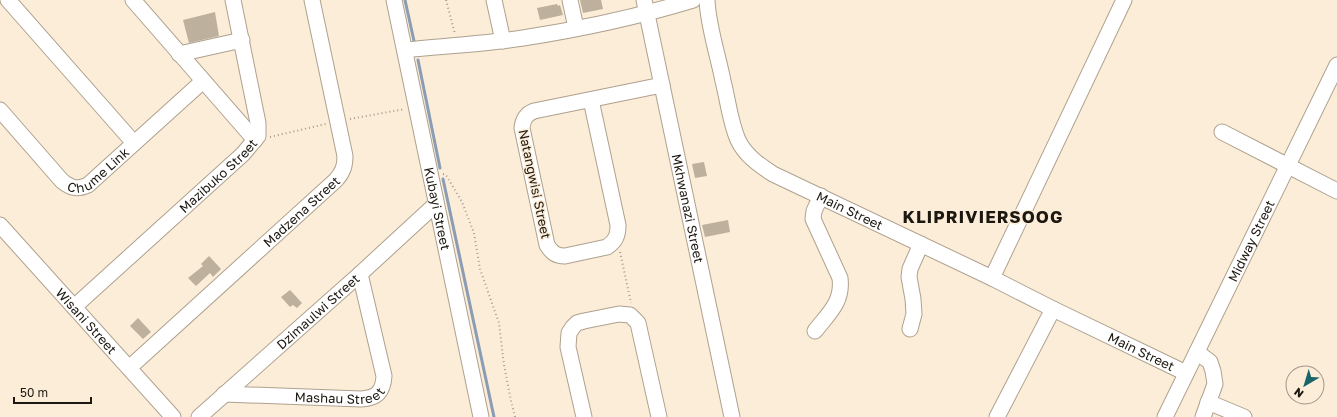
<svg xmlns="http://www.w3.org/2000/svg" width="1337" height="417" font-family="'Golos Text',sans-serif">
	<rect width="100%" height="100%" fill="#fcedd9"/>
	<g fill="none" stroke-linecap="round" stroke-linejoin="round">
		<g stroke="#8a9db4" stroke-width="3">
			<polyline points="405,0 414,41"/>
			<polyline points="418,60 440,168"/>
			<polyline points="443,179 494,417"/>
		</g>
	</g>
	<g fill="#bdb09c">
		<polygon points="580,0 601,0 603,9 583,13"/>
		<polygon points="557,4 558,6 560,5 563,15 540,20 537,8"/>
		<polygon points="215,12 219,36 189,43 183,20"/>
		<polygon points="704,162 707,176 695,178 692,164"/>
		<polygon points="728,220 730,232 705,237 702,225"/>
		<polygon points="209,256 221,269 213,277 210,273 196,286 188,278 203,266 201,264"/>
		<polygon points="290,290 302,303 297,308 293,305 290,307 281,297"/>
		<polygon points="138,318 151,332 143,339 130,326"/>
	</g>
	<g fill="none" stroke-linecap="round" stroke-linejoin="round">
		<defs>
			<g id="minor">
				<polyline points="8,0 134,143"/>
				<polyline points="133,0 255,140"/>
				<path id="s1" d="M 394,0 L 481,417"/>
				<polyline points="494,0 503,41"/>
				<polyline points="570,0 576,28"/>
				<path id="s2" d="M 644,0 L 732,417"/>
				<path id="s3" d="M 707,0 C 708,26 718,55 723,81 C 728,100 730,122 738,140 C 745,155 759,165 773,174 L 992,278 L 1053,309 L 1186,373"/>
				<path d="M 405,50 C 444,46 484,44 523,38 C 581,29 637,17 693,0"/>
				<polyline points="179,54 242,40"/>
				<path d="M 591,100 L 618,225 C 618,235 616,241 607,247 L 565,256 C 556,256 552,253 547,245 L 522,128 C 523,119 526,114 534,111 L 662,85"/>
				<path id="s4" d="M 0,110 L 62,181 C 71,188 77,190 88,185 L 203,81"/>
				<polyline points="1222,132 1337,191"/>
				<path id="s5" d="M 0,225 L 173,417"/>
				<polyline points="992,278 1124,0"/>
				<path id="s6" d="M 74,307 L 243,154 L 258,136 L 258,123 L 233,0"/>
				<polyline points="910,329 914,314 913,299 909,277 910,269 921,244"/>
				<path d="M 815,331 C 829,313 843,302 840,278 L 813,219 L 814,211 L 821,196"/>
				<polyline points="1197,352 1210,362 1213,371 1215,384 1203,417"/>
				<path id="s7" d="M 129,368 L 336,180 C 343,172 345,166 345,156 L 312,0"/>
				<path id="s8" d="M 224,394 L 361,399 C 377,398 383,392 384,376 L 360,274"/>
				<polyline points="1208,402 1244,417"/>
				<path id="s9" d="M 199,417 L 360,274 L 436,204"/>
				<polyline points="584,417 568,347 569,333 573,327 577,323 584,321 619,314 630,315 638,323 659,417"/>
				<polyline points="997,417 1053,309"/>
				<path id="s10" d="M 1165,417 L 1337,65"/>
			</g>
		</defs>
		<use href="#minor" stroke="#aea18e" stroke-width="17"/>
		<g stroke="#a69b8c" stroke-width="2" stroke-dasharray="1 3" stroke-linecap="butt">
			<polyline points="446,0 455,34"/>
			<polyline points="350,119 405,109"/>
			<polyline points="270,137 326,124"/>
			<polyline points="443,174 446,175 462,202 474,233 480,269 499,323 504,365 511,401 515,417"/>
			<polyline points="620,252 631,303"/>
		</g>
		<use href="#minor" stroke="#fff" stroke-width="15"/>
	</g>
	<g text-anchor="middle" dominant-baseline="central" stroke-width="3" stroke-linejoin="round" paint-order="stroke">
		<g font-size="13" fill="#1c1710" stroke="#fcedd9">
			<text stroke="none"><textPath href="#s4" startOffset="138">Chume Link</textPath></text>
			<text stroke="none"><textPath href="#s6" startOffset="195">Mazibuko Street</textPath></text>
			<text transform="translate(535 184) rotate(78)">Natangwisi Street</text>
			<text stroke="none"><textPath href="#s1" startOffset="213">Kubayi Street</textPath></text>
			<text stroke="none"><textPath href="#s2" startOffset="213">Mkhwanazi Street</textPath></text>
			<text stroke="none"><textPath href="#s3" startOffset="278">Main Street</textPath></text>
			<text stroke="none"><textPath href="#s7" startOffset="233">Madzena Street</textPath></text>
			<text stroke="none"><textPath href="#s10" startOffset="196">Midway Street</textPath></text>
			<text stroke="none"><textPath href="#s9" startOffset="159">Dzimaulwi Street</textPath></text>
			<text stroke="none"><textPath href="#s5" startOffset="129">Wisani Street</textPath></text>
			<text stroke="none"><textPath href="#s3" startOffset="602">Main Street</textPath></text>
			<text stroke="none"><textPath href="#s8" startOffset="116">Mashau Street</textPath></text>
		</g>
		<g font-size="17" font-weight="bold" letter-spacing="1" fill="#1c1710" stroke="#fcedd9">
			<text x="983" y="216">KLIPRIVIERSOOG</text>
		</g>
	</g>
	<g transform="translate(1305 385) rotate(218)"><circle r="19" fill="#fcedd9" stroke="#a29789"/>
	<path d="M0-3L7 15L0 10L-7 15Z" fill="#186667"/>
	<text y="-6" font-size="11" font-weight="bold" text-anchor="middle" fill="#1c1710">N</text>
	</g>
	<path d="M14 397v6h77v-6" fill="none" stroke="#1c1710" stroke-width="2"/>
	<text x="20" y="397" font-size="12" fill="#1c1710" stroke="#fcedd9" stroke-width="3" paint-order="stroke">50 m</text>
</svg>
